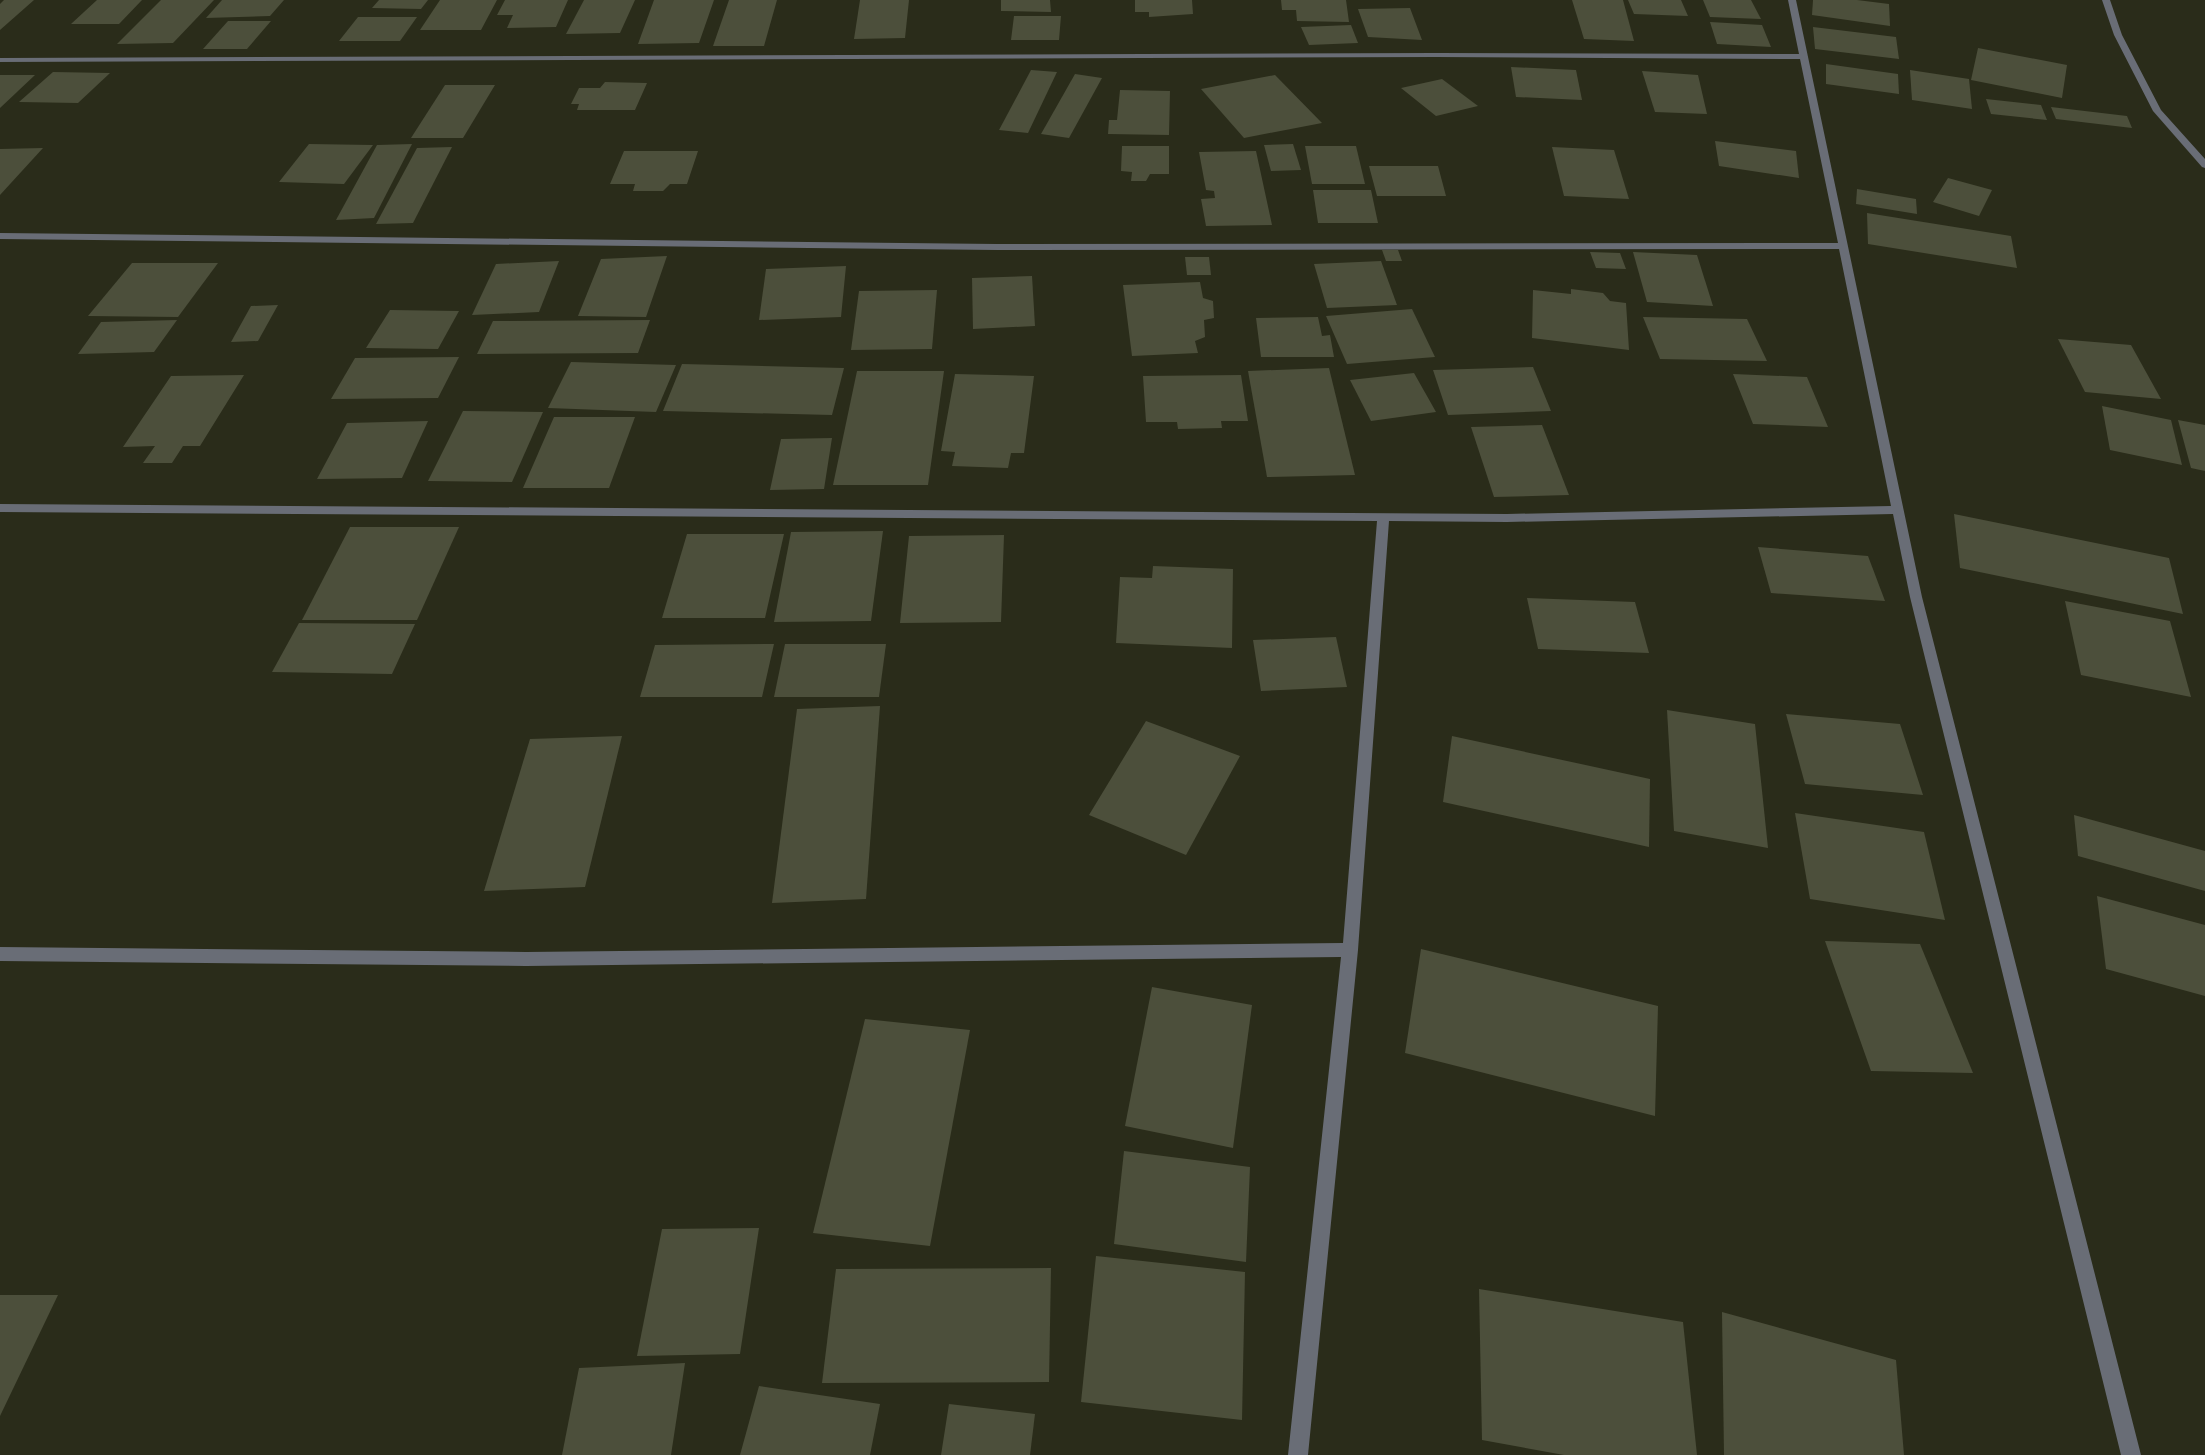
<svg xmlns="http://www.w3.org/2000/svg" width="2205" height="1455" font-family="Karla,sans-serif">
	<rect width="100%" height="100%" fill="#2a2c1a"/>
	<g fill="#4c4f3b">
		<polygon points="4,0 34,0 0,30 0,4"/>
		<polygon points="97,0 142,0 119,24 71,24"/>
		<polygon points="161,0 214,0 173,43 117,44"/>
		<polygon points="222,0 284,0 270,16 206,18"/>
		<polygon points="379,0 428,0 421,9 372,8"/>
		<polygon points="440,0 497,0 481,30 420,30"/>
		<polygon points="505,0 568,0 556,27 507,28 513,15 497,15"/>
		<polygon points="584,0 635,0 620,33 566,34"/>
		<polygon points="654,0 714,0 699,43 638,44"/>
		<polygon points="729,0 777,0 764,46 713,46"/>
		<polygon points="860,0 909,0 905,38 854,39"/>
		<polygon points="1001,0 1050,0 1051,12 1001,11"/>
		<polygon points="1135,0 1192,0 1193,14 1149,17 1149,12 1135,12"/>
		<polygon points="1281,0 1346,0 1349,22 1297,21 1296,10 1282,10"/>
		<polygon points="1572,0 1623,0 1634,41 1584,39"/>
		<polygon points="1628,0 1681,0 1688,16 1634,14"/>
		<polygon points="1703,0 1751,0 1761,19 1710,17"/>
		<polygon points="1813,0 1857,0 1889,4 1890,26 1812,15"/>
		<polygon points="1410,8 1422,40 1368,37 1358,9"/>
		<polygon points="1014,16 1061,16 1059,40 1011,40"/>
		<polygon points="358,17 417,17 400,41 339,41"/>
		<polygon points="228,21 271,21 247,49 203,49"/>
		<polygon points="1710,22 1762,25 1771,47 1717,44"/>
		<polygon points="1351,25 1358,43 1309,45 1301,27"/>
		<polygon points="1813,27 1896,37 1899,59 1815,49"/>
		<polygon points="1978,48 2067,65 2062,98 1971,80"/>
		<polygon points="1826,64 1898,74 1899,94 1826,84"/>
		<polygon points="1511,67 1576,70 1582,100 1516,97"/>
		<polygon points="1031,70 1057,72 1028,133 999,130"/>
		<polygon points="1910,70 1969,79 1972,109 1912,100"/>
		<polygon points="1642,71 1698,75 1707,114 1655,112"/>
		<polygon points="53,72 110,73 78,103 19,102"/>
		<polygon points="1075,74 1102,78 1069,138 1041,134"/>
		<polygon points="0,75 35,75 0,108"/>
		<polygon points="1275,75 1322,123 1244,138 1201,89"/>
		<polygon points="1442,79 1478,106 1436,116 1401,88"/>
		<polygon points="605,82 647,83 635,110 577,110 579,104 571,104 579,88 600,88"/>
		<polygon points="445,85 495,85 463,138 411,138"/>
		<polygon points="1120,90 1170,91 1169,135 1108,134 1109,120 1117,120"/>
		<polygon points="1986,99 2041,105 2047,120 1991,114"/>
		<polygon points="2051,107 2127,116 2132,128 2056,119"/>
		<polygon points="1715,141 1796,151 1799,178 1719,166"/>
		<polygon points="309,144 373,145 344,184 279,182"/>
		<polygon points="412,144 374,218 336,220 377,145"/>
		<polygon points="1293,144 1301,170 1271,171 1264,145"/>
		<polygon points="1122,146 1169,146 1169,174 1150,174 1146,181 1131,181 1132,172 1121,171"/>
		<polygon points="1305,146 1356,146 1365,184 1312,184"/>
		<polygon points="452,147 413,223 376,224 417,148"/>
		<polygon points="1552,147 1614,150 1629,199 1564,196"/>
		<polygon points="43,148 0,195 0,149"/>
		<polygon points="624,151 698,151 687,184 670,184 663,191 633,191 635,184 610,184"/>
		<polygon points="1256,151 1272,225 1206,226 1201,199 1215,198 1214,191 1206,190 1199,152"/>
		<polygon points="1369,166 1438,166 1446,196 1377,196"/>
		<polygon points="1948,178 1992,190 1979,216 1933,202"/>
		<polygon points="1857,189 1916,199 1917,214 1856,204"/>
		<polygon points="1313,190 1371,190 1378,223 1318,223"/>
		<polygon points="1867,213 2011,236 2017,268 1868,244"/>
		<polygon points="1382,250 1398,250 1402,261 1386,261"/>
		<polygon points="1590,252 1620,253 1626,269 1596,268"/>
		<polygon points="1633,252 1697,255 1713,306 1647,302"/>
		<polygon points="667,256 646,317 578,316 601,259"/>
		<polygon points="1185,257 1209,257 1211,275 1187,275"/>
		<polygon points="559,261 539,312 472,315 496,264"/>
		<polygon points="1381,261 1397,305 1327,308 1314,264"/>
		<polygon points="132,263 218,263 178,317 88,316"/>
		<polygon points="846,266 841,317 759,320 766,269"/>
		<polygon points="1032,276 1035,326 973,329 972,278"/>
		<polygon points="1200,282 1203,298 1213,301 1214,318 1204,320 1205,337 1195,341 1198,353 1132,356 1123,285"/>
		<polygon points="1571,289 1603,293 1610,301 1626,303 1629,350 1532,338 1533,290 1571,294"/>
		<polygon points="937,290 932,349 851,350 859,291"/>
		<polygon points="278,305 258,341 231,342 251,306"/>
		<polygon points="1412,309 1435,357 1347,364 1326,316"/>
		<polygon points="390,310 459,311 438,349 366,348"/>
		<polygon points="1318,317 1322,336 1330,335 1334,357 1261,357 1256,318"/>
		<polygon points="1643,317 1747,319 1767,361 1660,359"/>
		<polygon points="177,320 154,352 78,354 101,322"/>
		<polygon points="650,320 638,353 477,354 493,321"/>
		<polygon points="2058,339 2131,345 2161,399 2085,392"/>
		<polygon points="459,357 438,398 331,399 355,358"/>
		<polygon points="571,362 676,365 656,412 548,408"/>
		<polygon points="682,364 844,368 832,415 663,411"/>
		<polygon points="1533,367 1551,411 1448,415 1433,370"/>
		<polygon points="1329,368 1355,475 1267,477 1248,371"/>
		<polygon points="857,371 944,371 928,485 833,485"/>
		<polygon points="1414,373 1436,412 1371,421 1350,380"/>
		<polygon points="955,374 1034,376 1024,453 1011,453 1008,468 952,466 955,452 941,451"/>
		<polygon points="1733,374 1807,377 1828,427 1753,424"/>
		<polygon points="244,375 200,446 183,446 172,463 143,463 155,446 123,447 171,376"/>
		<polygon points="1241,375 1248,421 1221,421 1222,428 1178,429 1177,422 1146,422 1143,376"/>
		<polygon points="2102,406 2171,420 2182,465 2110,450"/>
		<polygon points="463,411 543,412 512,482 428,481"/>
		<polygon points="554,417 635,417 609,488 523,488"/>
		<polygon points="2178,420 2205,425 2205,471 2191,468"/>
		<polygon points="428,421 402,478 317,479 347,423"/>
		<polygon points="1542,425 1569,495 1494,497 1471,427"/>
		<polygon points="832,438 824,489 770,490 781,439"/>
		<polygon points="1954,514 2169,558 2183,614 1960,568"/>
		<polygon points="350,527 459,527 417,620 302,620"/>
		<polygon points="883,531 871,621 774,622 791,532"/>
		<polygon points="687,534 784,534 765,618 662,618"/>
		<polygon points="1004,535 1001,622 900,623 909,536"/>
		<polygon points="1758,547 1868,556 1885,601 1771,593"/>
		<polygon points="1153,566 1233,569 1232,648 1116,643 1120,577 1152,578"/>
		<polygon points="1527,598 1635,602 1649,653 1538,649"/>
		<polygon points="2065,601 2170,621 2191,697 2081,675"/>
		<polygon points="299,623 415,624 392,674 272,672"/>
		<polygon points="1336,637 1347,687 1261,691 1253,640"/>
		<polygon points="774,644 762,697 640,697 655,645"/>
		<polygon points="785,644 886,644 879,697 774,697"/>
		<polygon points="880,706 866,899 772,903 797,709"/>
		<polygon points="1667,710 1755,724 1768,848 1674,831"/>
		<polygon points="1786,714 1900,724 1923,795 1805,784"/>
		<polygon points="1146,721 1240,756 1186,855 1089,815"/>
		<polygon points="622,736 585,887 484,891 530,739"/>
		<polygon points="1452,736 1650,779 1649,847 1443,802"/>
		<polygon points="1795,813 1924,832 1945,920 1810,899"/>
		<polygon points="2074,815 2205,851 2205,891 2078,856"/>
		<polygon points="2097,896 2205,925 2205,996 2106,969"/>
		<polygon points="1825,941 1920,944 1973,1073 1871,1071"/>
		<polygon points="1421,949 1658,1006 1655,1116 1405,1053"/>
		<polygon points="1152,987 1252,1005 1233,1148 1125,1126"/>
		<polygon points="865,1019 970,1030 930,1246 813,1233"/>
		<polygon points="1124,1151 1250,1167 1246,1262 1114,1244"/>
		<polygon points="759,1228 740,1354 637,1356 662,1229"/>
		<polygon points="1096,1256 1245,1272 1242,1420 1081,1402"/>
		<polygon points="1051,1268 1049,1382 822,1383 836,1269"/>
		<polygon points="1479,1289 1683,1322 1697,1455 1564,1455 1482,1440"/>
		<polygon points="0,1295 58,1295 0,1416"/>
		<polygon points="1722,1312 1896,1360 1904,1455 1724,1455"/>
		<polygon points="685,1363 671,1455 562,1455 579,1368"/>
		<polygon points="759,1386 880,1404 870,1455 740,1455"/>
		<polygon points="949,1404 1035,1414 1030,1455 941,1455"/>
	</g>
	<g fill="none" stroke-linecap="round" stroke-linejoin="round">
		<g fill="#696d76" fill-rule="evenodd">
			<polygon points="1788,0 1796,0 1922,597 2141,1455 2121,1455 1910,597 1893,514 1507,522 1389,521 1358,950 1308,1455 1288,1455 1341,957 526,966 0,961 0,947 526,952 1343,943 1377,521 0,512 0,504 1507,514 1891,506 1839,249 997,250 0,239 0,233 997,244 1838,243 1800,59 1436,57 0,62 0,58 1436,53 1799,54"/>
			<polygon points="2102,0 2110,0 2122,35 2161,110 2205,159 2205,168 2202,167 2153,111 2114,35"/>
		</g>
	</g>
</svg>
